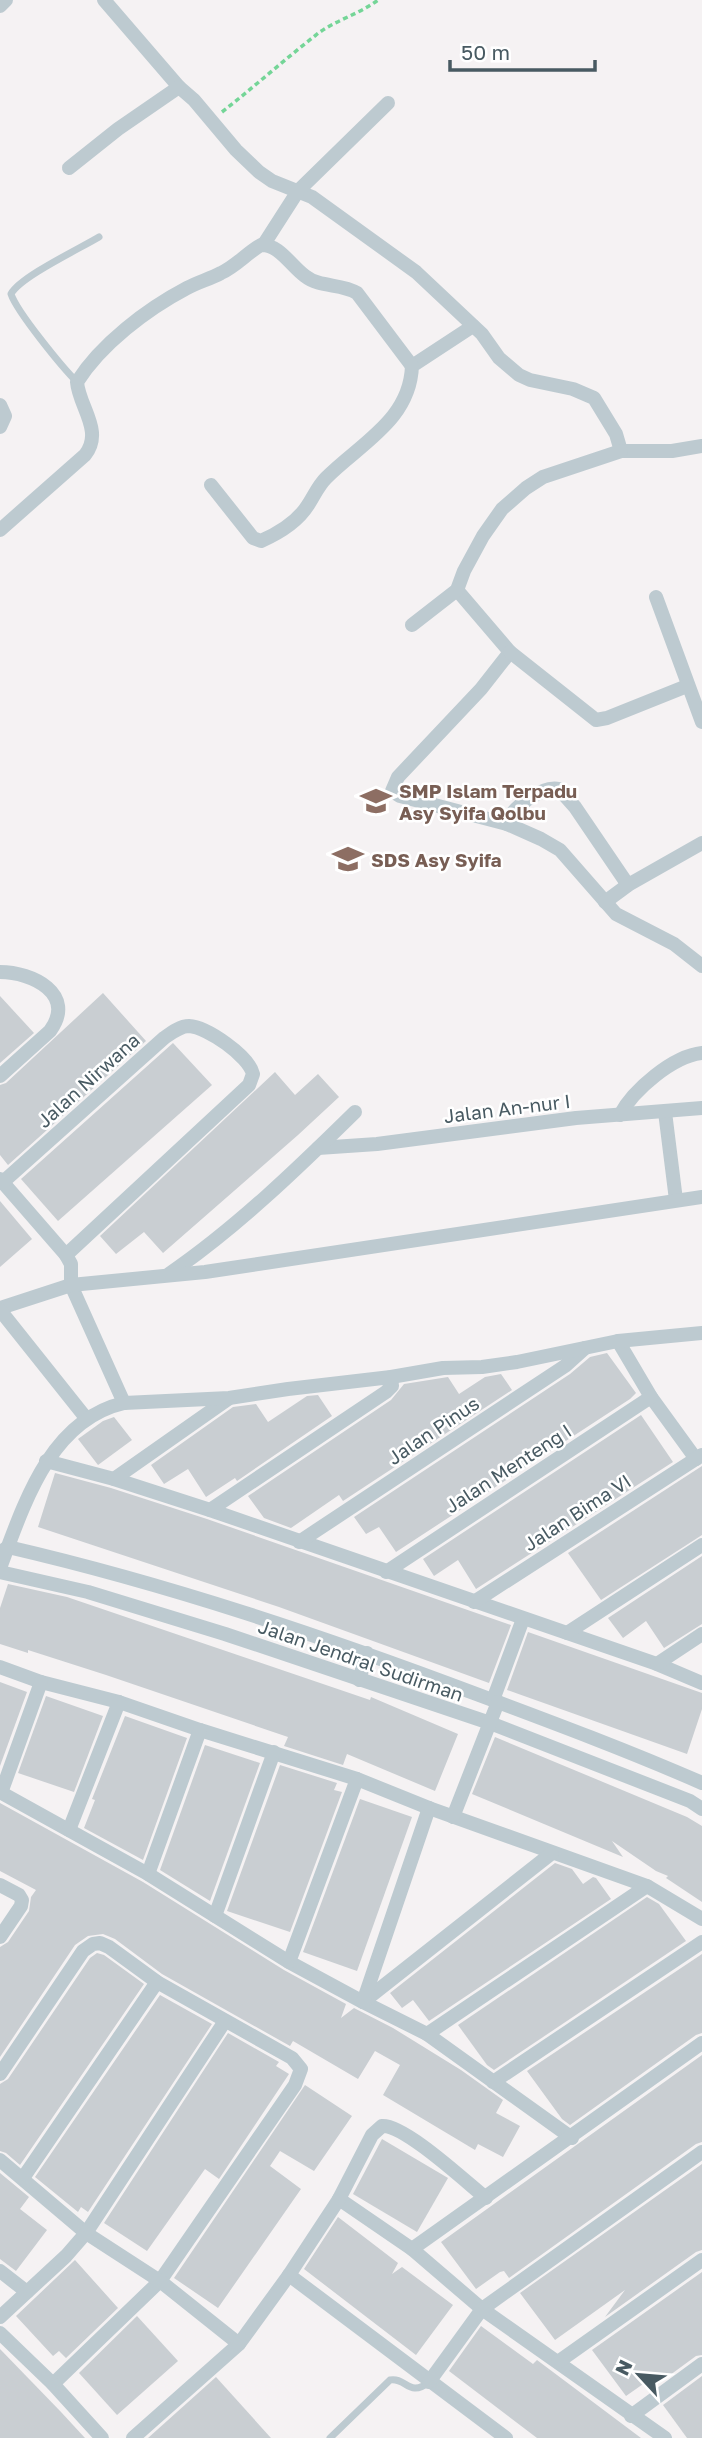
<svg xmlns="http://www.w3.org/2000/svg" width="702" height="2438" font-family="'Golos Text',sans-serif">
	<rect width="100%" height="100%" fill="#f5f2f3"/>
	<g fill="#c9ced2">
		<polygon points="103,993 146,1041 8,1165 0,1155 0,1085 6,1083"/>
		<polygon points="0,996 34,1033 0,1063"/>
		<polygon points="173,1043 212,1085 58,1221 21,1179"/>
		<polygon points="275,1072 295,1095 318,1074 339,1097 298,1135 163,1253 144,1232 116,1254 100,1236"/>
		<polygon points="0,1201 32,1239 0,1267"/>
		<polygon points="607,1353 636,1393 630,1399 396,1552 379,1527 366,1534 354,1517 570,1374 590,1357"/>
		<polygon points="501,1374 512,1390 343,1501 339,1495 291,1528 264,1518 248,1496 391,1400 404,1384 448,1377 459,1394 485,1377"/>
		<polygon points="318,1395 332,1416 237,1481 235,1478 206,1497 188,1469 164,1484 151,1465 233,1407 256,1404 268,1422 307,1396"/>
		<polygon points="641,1415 673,1462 476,1589 458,1560 434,1576 423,1559"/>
		<polygon points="114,1417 132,1440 98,1465 78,1439 103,1421"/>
		<polygon points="702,1466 702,1535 601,1600 568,1553"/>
		<polygon points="55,1473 111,1488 207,1519 511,1625 489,1683 279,1607 38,1527"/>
		<polygon points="702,1556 702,1624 664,1648 646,1621 623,1638 608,1618"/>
		<polygon points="8,1584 67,1597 370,1700 371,1697 458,1734 435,1791 347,1754 343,1765 284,1746 288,1737 106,1675 28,1650 28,1653 0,1644 0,1608"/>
		<polygon points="528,1632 702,1693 702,1709 687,1754 507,1690"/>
		<polygon points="0,1682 27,1692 0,1766"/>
		<polygon points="46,1696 103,1716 74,1792 18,1773"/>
		<polygon points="125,1716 187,1738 143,1860 84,1828 95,1800 92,1799"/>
		<polygon points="495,1737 687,1817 702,1826 702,1902 666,1878 668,1876 656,1871 612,1841 623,1857 472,1794"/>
		<polygon points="205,1745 260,1763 210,1901 160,1870"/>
		<polygon points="280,1765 337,1783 334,1790 342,1792 290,1932 227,1911"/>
		<polygon points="360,1799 412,1817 357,1971 303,1952"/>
		<polygon points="0,1803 143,1882 284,1970 346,2004 341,2018 354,2008 393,2028 461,2070 503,2100 496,2113 520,2126 503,2157 478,2144 475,2150 383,2095 400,2065 375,2051 358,2079 293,2041 290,2046 162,1974 115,1939 103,1934 88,1936 75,1945 0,2057 0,1947 8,1942 29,1911 31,1897 36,1890 0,1871"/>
		<polygon points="555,1863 572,1869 583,1884 593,1877 596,1878 611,1899 429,2021 413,2000 402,2008 390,1993"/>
		<polygon points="647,1897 659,1904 686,1941 494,2070 487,2065 458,2025"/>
		<polygon points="97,1953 104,1955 144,1984 20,2165 6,2153 0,2151 0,2084 8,2079 90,1958"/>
		<polygon points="702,1954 702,2033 696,2035 570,2125 562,2119 527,2071"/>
		<polygon points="160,1995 212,2024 88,2212 81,2207 78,2212 35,2177"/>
		<polygon points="228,2033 279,2062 276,2066 289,2074 219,2179 205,2169 147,2251 104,2223"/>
		<polygon points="702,2055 702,2142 696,2144 509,2278 504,2271 500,2272 476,2289 441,2242"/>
		<polygon points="305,2085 352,2116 314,2171 280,2151 270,2166 301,2189 218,2308 174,2278"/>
		<polygon points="382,2139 448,2178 417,2232 353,2194"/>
		<polygon points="702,2164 702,2250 696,2252 605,2317 625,2290 555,2340 520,2293"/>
		<polygon points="0,2173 29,2197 20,2209 47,2230 16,2271 0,2259"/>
		<polygon points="338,2217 398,2263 392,2274 402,2267 453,2305 416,2355 304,2269"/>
		<polygon points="75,2260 118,2308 66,2358 59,2351 53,2356 16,2316"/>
		<polygon points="702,2272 702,2355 696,2356 651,2389 646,2382 626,2396 592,2350"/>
		<polygon points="137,2316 178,2361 117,2415 79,2373"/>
		<polygon points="481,2326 533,2364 537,2360 641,2438 537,2438 449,2371"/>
		<polygon points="0,2349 61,2412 85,2438 0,2438"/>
		<polygon points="702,2376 702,2438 687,2438 663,2405"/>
		<polygon points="216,2377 271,2438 148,2438"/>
	</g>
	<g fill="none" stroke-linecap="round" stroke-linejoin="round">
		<path stroke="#74d597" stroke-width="3.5" stroke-dasharray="5 3.5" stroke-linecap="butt" d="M 222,112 C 254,87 284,60 316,35 C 333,21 358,15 378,0"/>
		<g stroke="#bdcad0" stroke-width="7">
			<path d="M 77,382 C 62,367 17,312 11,294 C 20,277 79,249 99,237"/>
			<path d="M 330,2438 L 390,2380 C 406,2377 409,2398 429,2382"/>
		</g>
		<g stroke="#bdcad0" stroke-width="14">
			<polyline points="104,0 179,87 194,100 236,150 259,172 272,181 312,197 416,272 482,334 499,358 519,375 530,380 573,389 594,398 616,434 621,451 672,451 702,446"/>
			<polyline points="0,6 6,0"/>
			<polyline points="69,168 118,129 179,87"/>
			<polyline points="264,244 298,191 388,103"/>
			<polyline points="0,405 5,416 0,427"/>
			<path d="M 211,485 L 253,538 L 261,541 C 279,533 298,521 308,505 C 314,496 318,486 326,478 C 361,443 410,420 412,366 L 473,326"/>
			<path d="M 0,530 L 85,455 C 104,431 79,407 77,382 C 101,344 147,309 187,288 C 198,282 210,279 221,273 C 236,266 247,253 261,245 C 279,244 291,266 305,276 C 320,288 341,283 357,293 L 412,366"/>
			<polyline points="457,590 510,652 481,689 398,777 392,791 400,796 507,824 541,839 560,850 616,914 674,944 702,966"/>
			<polyline points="656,597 702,722"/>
			<polyline points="412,625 457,590 464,571 483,536 502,509 526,488 543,477 621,451"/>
			<polyline points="510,652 596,720 607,718 687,686"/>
			<path d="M 507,824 C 510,808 543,785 559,789 L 575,807 L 628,885"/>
			<polyline points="605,902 628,885 702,843"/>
			<path d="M 0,972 C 32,972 77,994 50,1031 L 0,1076"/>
			<polyline points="665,1112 676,1200"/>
			<path d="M 620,1115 C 633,1090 673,1056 702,1053"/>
			<polyline points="318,1148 377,1144 576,1118 702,1108"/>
			<polyline points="0,1179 66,1255 71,1264 71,1285 124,1403"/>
			<path d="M 3,1182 L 164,1038 C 171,1033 180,1026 189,1026 C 207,1027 249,1056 253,1074 L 249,1085 L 66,1255"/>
			<path d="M 169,1274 C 236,1228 297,1169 355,1112"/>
			<polyline points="0,1308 71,1285 205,1272 702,1197"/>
			<polyline points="0,1310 86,1418"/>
			<polyline points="618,1341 651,1397 696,1459"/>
			<polyline points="46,1461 114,1479 210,1510 657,1664 702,1683"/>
			<polyline points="114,1479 228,1399"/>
			<polyline points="210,1510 386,1392 392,1386 391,1377"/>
			<polyline points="299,1542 565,1366 585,1348"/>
			<path d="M 2,1551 L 8,1547 C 168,1584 325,1637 479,1695 C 554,1723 629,1751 702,1783"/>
			<path d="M 0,1568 C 24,1504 50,1420 124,1403 L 229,1398 L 288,1389 L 391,1377 L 443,1368 L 482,1367 L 517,1362 L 618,1341 L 702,1333"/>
			<polyline points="0,1572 88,1592 225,1634 490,1723 690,1801 702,1809"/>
			<polyline points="386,1572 651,1397"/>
			<polyline points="474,1602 702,1455"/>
			<polyline points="567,1633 702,1545"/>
			<polyline points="657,1664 702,1634"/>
			<polyline points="0,1667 41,1682 119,1702 200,1730 357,1779 429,1808 647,1886 702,1919"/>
			<polyline points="359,1680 367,1653"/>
			<polyline points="493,1700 523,1619"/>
			<polyline points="0,1792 148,1874 289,1962 363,2002 427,2034 572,2138"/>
			<polyline points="1,1793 41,1682"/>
			<polyline points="453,1817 498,1702"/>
			<polyline points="69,1830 119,1702"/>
			<polyline points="148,1874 200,1730"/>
			<polyline points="0,1885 19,1895 22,1900 21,1906 0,1937"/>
			<polyline points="215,1916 274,1752"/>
			<polyline points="289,1962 357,1779"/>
			<polyline points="363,2002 552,1853"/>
			<polyline points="363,2002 429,1808"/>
			<polyline points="427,2034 647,1886"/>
			<polyline points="0,2074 83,1951 93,1944 100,1943 109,1947 157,1982 292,2058 301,2069 295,2085 160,2281 53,2384"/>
			<polyline points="493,2082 702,1942"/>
			<polyline points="0,2160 86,2233 160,2281 239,2344"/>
			<polyline points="23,2178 157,1982"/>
			<polyline points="339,2199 412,2249 482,2309 665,2438"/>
			<polyline points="412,2249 702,2043"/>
			<polyline points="0,2271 27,2292"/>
			<polyline points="289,2275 506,2438"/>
			<polyline points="0,2317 66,2256 86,2233 225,2021"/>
			<polyline points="0,2333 53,2384 102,2438"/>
			<polyline points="558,2362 702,2260"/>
			<polyline points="429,2382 482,2309 702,2152"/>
			<polyline points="631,2416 702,2364"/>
			<path d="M 133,2438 L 239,2344 L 289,2275 L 339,2199 L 372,2135 L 382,2126 C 404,2124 466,2182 486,2198"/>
		</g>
	</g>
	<defs>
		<symbol id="school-bare" viewBox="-9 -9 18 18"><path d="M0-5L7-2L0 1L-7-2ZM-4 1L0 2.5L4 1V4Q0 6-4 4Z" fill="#8d6e63" stroke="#fff" stroke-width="2.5" paint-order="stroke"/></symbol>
	</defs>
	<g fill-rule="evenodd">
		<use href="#school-bare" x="354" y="779" width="44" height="44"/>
		<use href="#school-bare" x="326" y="837" width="44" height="44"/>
	</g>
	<g text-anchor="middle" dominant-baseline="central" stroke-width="5" stroke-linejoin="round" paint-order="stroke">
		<g font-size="19" font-weight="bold" fill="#785e54" stroke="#fff" text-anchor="start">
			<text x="399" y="790">SMP Islam Terpadu<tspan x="399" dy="22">Asy Syifa Qolbu</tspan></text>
			<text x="371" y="859">SDS Asy Syifa</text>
		</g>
		<g font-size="19" fill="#485a62" stroke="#fff">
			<text transform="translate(88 1080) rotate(-42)">Jalan Nirwana</text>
			<text transform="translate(507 1108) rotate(-7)">Jalan An-nur I</text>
			<text transform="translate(433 1430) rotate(-34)">Jalan Pinus</text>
			<text transform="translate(508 1468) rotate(-33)">Jalan Menteng I</text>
			<text transform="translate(577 1512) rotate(-33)">Jalan Bima VI</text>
			<text transform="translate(361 1660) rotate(19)">Jalan Jendral Sudirman</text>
		</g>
	</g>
	<g transform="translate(639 2375) rotate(296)" stroke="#ffffff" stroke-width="5" paint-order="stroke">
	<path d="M0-5L12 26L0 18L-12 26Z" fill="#485a62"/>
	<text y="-10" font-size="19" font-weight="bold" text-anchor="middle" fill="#485a62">N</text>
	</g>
	<path d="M450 60v10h145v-10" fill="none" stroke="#485a62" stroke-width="3.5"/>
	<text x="461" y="60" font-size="21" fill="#485a62" stroke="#ffffff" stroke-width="5" paint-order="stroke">50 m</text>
</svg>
